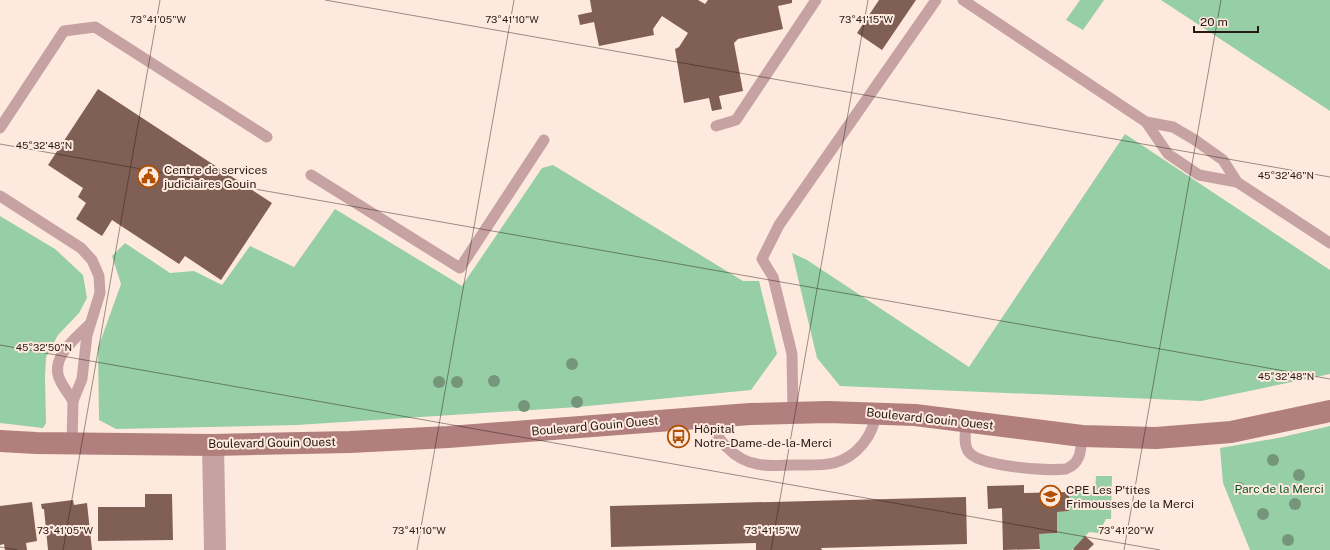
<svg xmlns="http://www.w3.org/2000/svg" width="1330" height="550" font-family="'Public Sans',sans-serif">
	<rect width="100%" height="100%" fill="#fee9de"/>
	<g fill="#96cea5">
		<polygon points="1080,0 1104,0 1083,30 1066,20"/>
		<polygon points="1161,0 1330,0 1330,111"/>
		<polygon points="1125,134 1330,270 1330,374 1201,401 840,386 817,358 792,253 807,260 969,367"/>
		<polygon points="553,165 743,281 759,281 777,354 751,390 578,407 297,425 116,429 99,420 98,348 121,284 112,256 125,243 170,273 194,271 222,285 250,246 294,267 335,209 462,286 542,168"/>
		<polygon points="0,216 55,249 83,275 87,298 79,313 58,335 46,357 45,377 46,423 43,428 0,423"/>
		<polygon points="1330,426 1330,550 1250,550 1223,483 1220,448 1278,438"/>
		<polygon points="1096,476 1112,476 1111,519 1106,519 1099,533 1089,532 1072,550 1040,550 1039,534 1057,533 1057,512 1069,511 1069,492 1095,493"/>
	</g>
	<g fill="#805f55">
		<polygon points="590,0 698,0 705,4 708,0 792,0 792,3 778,6 783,29 738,39 734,43 743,91 719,96 722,109 712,111 709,98 684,103 675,49 679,47 688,33 662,16 653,29 654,35 599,46 594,22 580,25 578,15 592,12"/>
		<polygon points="879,0 916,0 882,50 857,33"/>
		<polygon points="98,89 272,203 221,280 185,256 179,264 112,220 102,236 76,219 86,203 78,197 83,188 48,165"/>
		<polygon points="1024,485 1024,493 1069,492 1069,511 1057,512 1057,533 1039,534 1040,549 1003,550 1002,508 988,509 987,486"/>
		<polygon points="145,494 172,494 173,540 98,541 98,507 145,507"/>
		<polygon points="966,497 967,544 821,548 822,550 756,550 756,543 611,547 610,506"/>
		<polygon points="73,500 74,505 87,503 92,550 48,550 44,509 42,509 41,504"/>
		<polygon points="32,502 37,541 26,543 27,550 5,550 4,544 0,545 0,506"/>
		<polygon points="1085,536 1094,544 1088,550 1074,550 1073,549"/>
	</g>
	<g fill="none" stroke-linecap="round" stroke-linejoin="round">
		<g stroke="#c6a3a2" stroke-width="11">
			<polyline points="963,0 1146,122 1173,127 1195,140 1223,160 1237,182 1330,243"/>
			<polyline points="1146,122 1168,154 1199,175 1237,182"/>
			<polyline points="716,126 736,120 816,0"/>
			<polyline points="0,128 64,31 95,27 267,137"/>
			<polyline points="311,175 460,268 544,140"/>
			<polyline points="0,196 81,248 92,260 99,276 100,293 87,335 82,379 73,401 72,444"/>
			<path d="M 73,401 C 69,394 63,387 60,380 C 49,358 76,338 89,325"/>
			<polyline points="793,412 792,354 773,277 762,259 779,225 936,0"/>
			<path d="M 710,417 C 715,439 734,460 757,464 C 769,467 782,465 794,465 C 807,465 821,466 834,463 C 857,457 874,435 876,412"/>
			<path d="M 966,421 C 966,430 963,443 968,451 C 978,467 1048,471 1066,469 C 1081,463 1081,450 1082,436"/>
		</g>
		<polyline stroke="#c6a3a2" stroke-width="22" points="213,445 215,550"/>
		<polyline stroke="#b17f7e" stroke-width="22" points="0,441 36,443 213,445 350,442 448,437 750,414 828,412 915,415 1082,436 1156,438 1231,432 1330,411"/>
	</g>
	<g fill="#76967b">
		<circle cx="572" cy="364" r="6"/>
		<circle cx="494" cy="381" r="6"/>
		<circle cx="439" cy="382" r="6"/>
		<circle cx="457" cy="382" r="6"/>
		<circle cx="577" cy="402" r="6"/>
		<circle cx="524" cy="406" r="6"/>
		<circle cx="1273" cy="460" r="6"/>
		<circle cx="1299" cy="475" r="6"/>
		<circle cx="1239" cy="488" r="6"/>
		<circle cx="1295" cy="504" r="6"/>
		<circle cx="1263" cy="514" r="6"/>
		<circle cx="1288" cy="540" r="6"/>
	</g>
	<path fill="none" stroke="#271a14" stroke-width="1" stroke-opacity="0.45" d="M 325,0 L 1330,177M 0,144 L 1330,379M 0,345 L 1160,550M 0,547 L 18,550M 63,550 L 160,0M 417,550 L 514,0M 771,550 L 868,0M 1124,550 L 1221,0"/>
	<defs>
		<symbol id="civic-ring" viewBox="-11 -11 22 22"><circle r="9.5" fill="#fee9de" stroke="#af5004" stroke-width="1.5"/><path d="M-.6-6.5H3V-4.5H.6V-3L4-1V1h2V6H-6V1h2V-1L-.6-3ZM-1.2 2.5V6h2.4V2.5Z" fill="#af5004"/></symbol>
		<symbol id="bus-ring" viewBox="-11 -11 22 22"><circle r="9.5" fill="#fee9de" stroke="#af5004" stroke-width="1.5"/><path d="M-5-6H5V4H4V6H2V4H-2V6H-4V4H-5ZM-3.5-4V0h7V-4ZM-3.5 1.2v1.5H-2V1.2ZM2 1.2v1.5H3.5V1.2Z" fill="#af5004"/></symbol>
		<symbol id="school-ring" viewBox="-11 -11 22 22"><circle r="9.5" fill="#fee9de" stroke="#af5004" stroke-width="1.5"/><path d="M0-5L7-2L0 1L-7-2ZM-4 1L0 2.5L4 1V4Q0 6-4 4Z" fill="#af5004"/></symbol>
	</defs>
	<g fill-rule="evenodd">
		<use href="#civic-ring" x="136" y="164" width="25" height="25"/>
		<use href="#bus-ring" x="666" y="424" width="25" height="25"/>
		<use href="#school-ring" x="1038" y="484" width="25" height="25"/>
	</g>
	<g text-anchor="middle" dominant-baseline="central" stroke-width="4" stroke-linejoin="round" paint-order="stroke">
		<g font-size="12" fill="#271a14" stroke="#fee9de" text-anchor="start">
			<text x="164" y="170">Centre de services<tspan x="164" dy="14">judiciaires Gouin</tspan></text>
			<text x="694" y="429">Hôpital<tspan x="694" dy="14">Notre-Dame-de-la-Merci</tspan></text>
			<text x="1066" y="490">CPE Les P'tites<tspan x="1066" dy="14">Frimousses de la Merci</tspan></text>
		</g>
		<g font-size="12" fill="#271a14" stroke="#fee9de">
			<text transform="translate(930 419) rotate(6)">Boulevard Gouin Ouest</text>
			<text transform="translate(595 426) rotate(-5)">Boulevard Gouin Ouest</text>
			<text transform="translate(272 443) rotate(-1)">Boulevard Gouin Ouest</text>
		</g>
		<g font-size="12" fill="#07532a" stroke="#fee9de">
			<text x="1279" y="489">Parc de la Merci</text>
		</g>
	</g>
	<g font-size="10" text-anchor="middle" fill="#271a14" stroke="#fee9de" stroke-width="4" stroke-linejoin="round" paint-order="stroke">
		<text x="158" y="23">73°41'05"W</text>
		<text x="512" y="23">73°41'10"W</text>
		<text x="866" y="23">73°41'15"W</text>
		<text x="44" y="149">45°32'48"N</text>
		<text x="1286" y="179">45°32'46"N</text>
		<text x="44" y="351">45°32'50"N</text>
		<text x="1286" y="380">45°32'48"N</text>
		<text x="65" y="534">73°41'05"W</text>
		<text x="419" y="534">73°41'10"W</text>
		<text x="772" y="534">73°41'15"W</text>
		<text x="1126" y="534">73°41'20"W</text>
	</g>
	<path d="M1194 26v6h64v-6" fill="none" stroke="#271a14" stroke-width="2"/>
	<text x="1200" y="26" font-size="12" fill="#271a14" stroke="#fee9de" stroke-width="3" paint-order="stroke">20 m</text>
</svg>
